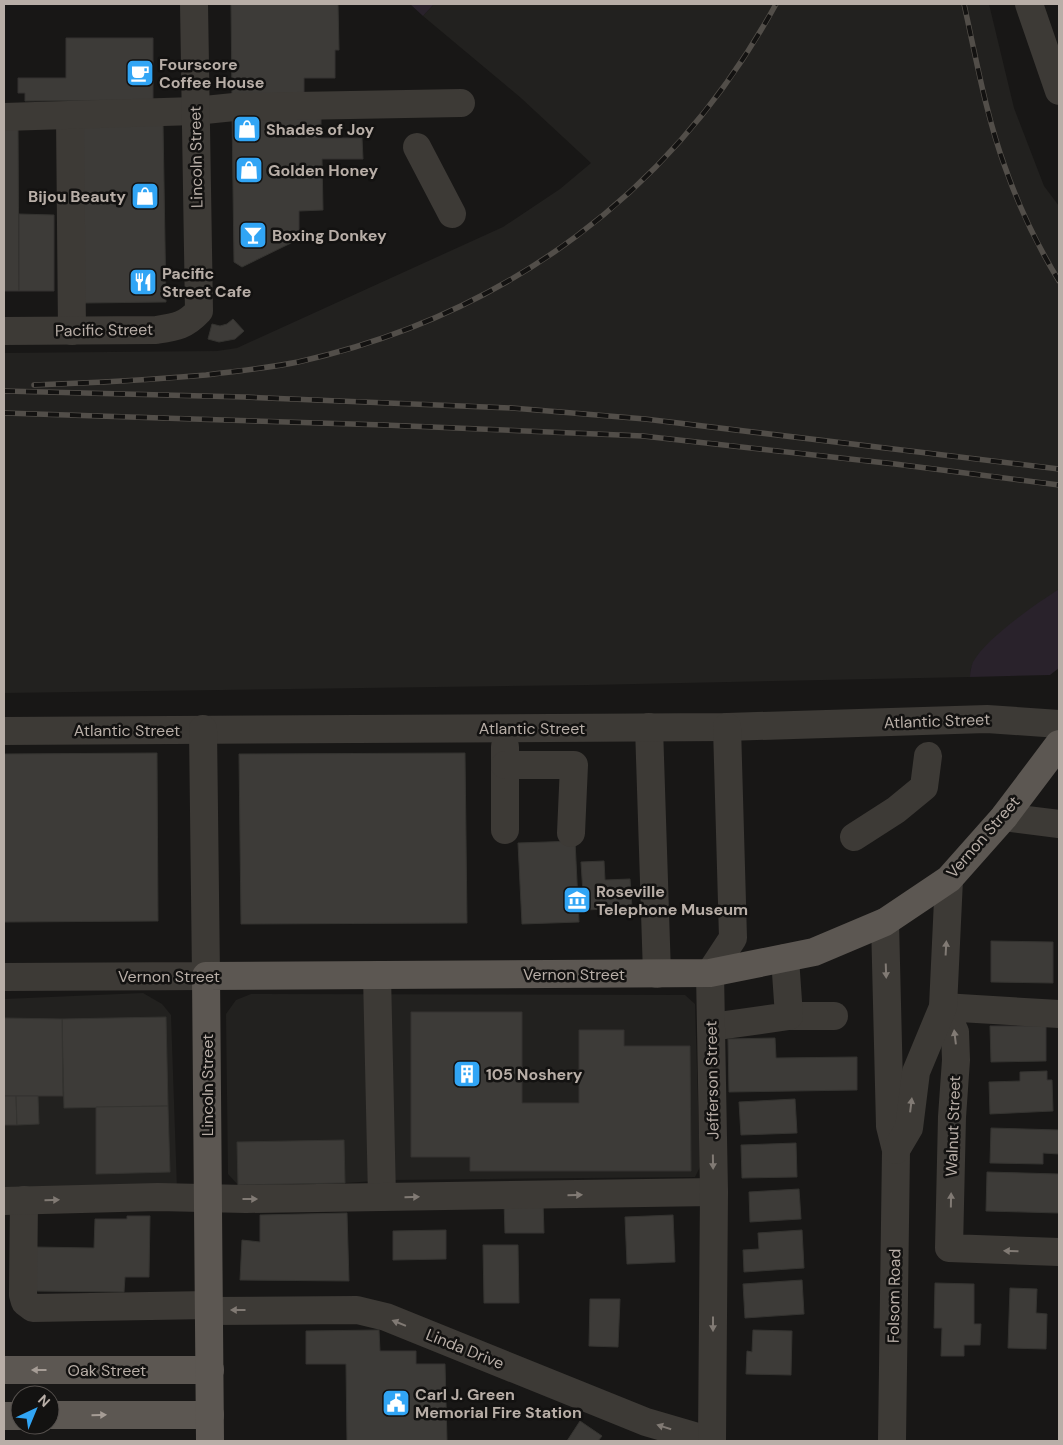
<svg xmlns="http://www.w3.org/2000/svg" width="1063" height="1445" font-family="'DM Sans',sans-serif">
	<rect width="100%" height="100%" fill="#181716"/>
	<g fill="#22211f">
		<polygon points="434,4 989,4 1014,108 1044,186 1059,206 1059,589 1004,630 985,648 975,660 971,668 970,677 589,685 4,693 4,353 217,351 237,348 503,227 560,189 591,163 521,98 423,16"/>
		<polygon points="143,993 162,1004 171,1015 177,1189 4,1193 4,999"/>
		<polygon points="251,994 685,995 695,1004 700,1167 695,1177 391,1180 345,1183 238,1185 228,1174 226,1014 236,1000"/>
	</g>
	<g fill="#29222b">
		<polygon points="410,4 434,4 423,16"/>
		<path d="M 1059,589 L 1059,668 L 1050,675 L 970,677 C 970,672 971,667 973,662 C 986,638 1036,604 1059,589 Z"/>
	</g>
	<g fill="#3d3b38" stroke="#343330">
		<polygon points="231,4 338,4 339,50 335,50 335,78 304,78 304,96 232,97"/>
		<polygon points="66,38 153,38 153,100 25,101 25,93 18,93 18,78 66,78"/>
		<polygon points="321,113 321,138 362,138 363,159 322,159 323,210 299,211 299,233 293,242 242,267 234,262 232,114"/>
		<polygon points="4,123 18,123 19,291 4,291"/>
		<polygon points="163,123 166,302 83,303 79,124"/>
		<polygon points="19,214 54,215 54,291 19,291"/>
		<polygon points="233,319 244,331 235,339 219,342 208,339 212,324 220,326 227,324"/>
		<polygon points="157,753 158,921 4,922 4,754"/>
		<polygon points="465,753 467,923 241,924 239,754"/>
		<polygon points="575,841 579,922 522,924 518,843"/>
		<polygon points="604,861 605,880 630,879 632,908 584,910 581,862"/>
		<polygon points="991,941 1053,942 1053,983 991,982"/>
		<polygon points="411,1012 522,1012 522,1103 579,1103 579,1030 624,1030 624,1046 690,1046 691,1171 470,1171 470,1157 411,1157"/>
		<polygon points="166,1017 168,1106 64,1108 62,1019"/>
		<polygon points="4,1018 62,1019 63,1096 4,1096"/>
		<polygon points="990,1026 1046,1026 1046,1061 991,1062"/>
		<polygon points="775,1038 776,1058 857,1057 857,1090 729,1092 728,1039"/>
		<polygon points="1047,1071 1047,1080 1052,1080 1053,1111 990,1114 989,1082 1020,1081 1020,1072"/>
		<polygon points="4,1096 16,1096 17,1125 4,1125"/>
		<polygon points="16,1096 38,1096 39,1124 17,1125"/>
		<polygon points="795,1099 797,1133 741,1135 739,1102"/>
		<polygon points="168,1106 170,1172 96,1174 96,1107"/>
		<polygon points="991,1128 1059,1130 1059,1154 1043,1153 1043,1164 990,1163"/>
		<polygon points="344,1140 345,1183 238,1185 237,1142"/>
		<polygon points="796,1143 797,1177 742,1178 741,1145"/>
		<polygon points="987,1172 1059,1174 1059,1213 986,1211"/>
		<polygon points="799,1189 801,1219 750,1222 749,1192"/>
		<polygon points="504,1202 543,1202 544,1233 505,1233"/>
		<polygon points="347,1213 349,1281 240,1280 242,1240 260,1242 260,1215"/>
		<polygon points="673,1215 675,1262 627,1264 625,1217"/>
		<polygon points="127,1216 150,1216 149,1277 125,1277 124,1292 33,1291 34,1247 94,1248 95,1219 127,1219"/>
		<polygon points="446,1230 446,1259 393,1260 393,1231"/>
		<polygon points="802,1230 804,1268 744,1272 743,1250 759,1249 758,1233"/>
		<polygon points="483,1245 518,1245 519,1303 484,1303"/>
		<polygon points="802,1280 804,1314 745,1318 743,1284"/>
		<polygon points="935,1283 974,1284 974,1324 981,1324 980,1345 964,1345 964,1356 941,1356 942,1328 934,1328"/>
		<polygon points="1010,1288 1037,1289 1036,1313 1047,1314 1046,1349 1008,1348"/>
		<polygon points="590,1299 620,1299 618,1347 589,1346"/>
		<polygon points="379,1330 380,1351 416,1351 416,1364 445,1364 447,1441 347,1441 346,1364 306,1364 306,1331"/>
		<polygon points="753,1330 792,1331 791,1375 746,1374 747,1351 752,1352"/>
		<polygon points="580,1421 602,1436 598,1441 567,1441"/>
	</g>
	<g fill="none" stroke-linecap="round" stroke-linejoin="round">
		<g stroke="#3d3a36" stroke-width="28">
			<polyline points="1029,4 1059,91"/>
			<polyline points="70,116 72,331"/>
			<polyline points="4,117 195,111 234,107 461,103"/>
			<polyline points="417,147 452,214"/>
			<path d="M 4,331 L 156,330 C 176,327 185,326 199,311 L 194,4"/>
			<polyline points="649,727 657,974"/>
			<polyline points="4,731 727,727 987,719 1059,724"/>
			<polyline points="505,747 505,830"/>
			<polyline points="505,765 574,765 571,833"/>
			<polyline points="1004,817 1059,824"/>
			<polyline points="854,837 896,810 924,787 928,756"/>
			<polyline points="885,922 890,1126 896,1150 892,1441"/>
			<polyline points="377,975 382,1197"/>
			<polyline points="4,977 206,976 203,729"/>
			<polyline points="1059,1014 943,1007 955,1032 956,1060 952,1117 949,1248 1059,1252"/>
			<polyline points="789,1016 834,1016"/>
			<polyline points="711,1027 789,1016 785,958"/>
			<polyline points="896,1150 909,1128 916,1072 943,1007 949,879"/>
			<polyline points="24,1200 23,1295 25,1302 33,1308 209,1305"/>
			<polyline points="4,1201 158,1197 246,1199 714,1192"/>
			<polyline points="209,1311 357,1310 386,1317 646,1422 711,1441"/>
			<polyline points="712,1441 714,1192 710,973 733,938 727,727"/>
		</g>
		<g stroke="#5c5752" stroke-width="28">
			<polyline points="4,1370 210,1370"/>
			<polyline points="50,1415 210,1415"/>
			<polyline points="4,1416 20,1416"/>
			<polyline points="210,1441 206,976 710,973 814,952 885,922 949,879 1004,817 1059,744"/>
		</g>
		<defs>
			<g id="rail">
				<path d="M 964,4 C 976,58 986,115 1005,167 C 1019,207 1037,245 1059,281"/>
				<path d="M 34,385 C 91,383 149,380 206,375 C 237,371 268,368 298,362 C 507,315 673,192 776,4"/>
				<polyline points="4,391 244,397 512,408 645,419 1059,469"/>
				<polyline points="4,413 384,425 643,436 895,464 1059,485"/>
			</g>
		</defs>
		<use href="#rail" stroke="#524e49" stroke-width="5.5"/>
		<use href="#rail" stroke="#131211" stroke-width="4" stroke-dasharray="11" stroke-linecap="butt"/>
	</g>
	<defs><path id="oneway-solid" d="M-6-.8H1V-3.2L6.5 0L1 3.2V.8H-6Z" transform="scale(1.25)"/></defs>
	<g fill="#817a74">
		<use href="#oneway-solid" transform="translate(946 948) rotate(-87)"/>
		<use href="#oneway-solid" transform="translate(886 971) rotate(88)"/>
		<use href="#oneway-solid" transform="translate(955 1037) rotate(-97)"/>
		<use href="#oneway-solid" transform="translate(911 1105) rotate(-83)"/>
		<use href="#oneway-solid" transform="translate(713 1162) rotate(89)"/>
		<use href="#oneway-solid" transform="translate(575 1195) rotate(-1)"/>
		<use href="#oneway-solid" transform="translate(412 1197) rotate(-1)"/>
		<use href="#oneway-solid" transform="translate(250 1199)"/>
		<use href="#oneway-solid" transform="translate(52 1200) rotate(-1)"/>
		<use href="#oneway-solid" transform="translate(951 1200) rotate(-89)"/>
		<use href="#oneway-solid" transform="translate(1011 1251) rotate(-178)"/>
		<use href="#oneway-solid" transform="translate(238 1310) rotate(-180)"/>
		<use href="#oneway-solid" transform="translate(399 1323) rotate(-158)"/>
		<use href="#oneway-solid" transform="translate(713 1324) rotate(90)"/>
		<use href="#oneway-solid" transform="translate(664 1427) rotate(-163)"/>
	</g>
	<g fill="#a69d96">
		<use href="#oneway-solid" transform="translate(39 1370) rotate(180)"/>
		<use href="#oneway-solid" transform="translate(99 1415) rotate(-1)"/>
	</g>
	<defs>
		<symbol id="cafe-square" viewBox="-11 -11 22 22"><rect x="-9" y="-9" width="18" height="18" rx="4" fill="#31a5f5" stroke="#131211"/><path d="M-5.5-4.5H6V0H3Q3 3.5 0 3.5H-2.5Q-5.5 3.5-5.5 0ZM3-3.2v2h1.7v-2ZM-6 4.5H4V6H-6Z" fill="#fff"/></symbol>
		<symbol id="shop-square" viewBox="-11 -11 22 22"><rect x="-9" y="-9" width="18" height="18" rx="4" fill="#31a5f5" stroke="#131211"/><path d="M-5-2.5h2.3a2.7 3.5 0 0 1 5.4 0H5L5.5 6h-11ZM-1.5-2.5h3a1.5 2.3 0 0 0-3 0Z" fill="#fff"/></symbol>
		<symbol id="bar-square" viewBox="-11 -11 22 22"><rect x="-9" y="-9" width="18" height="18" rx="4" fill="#31a5f5" stroke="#131211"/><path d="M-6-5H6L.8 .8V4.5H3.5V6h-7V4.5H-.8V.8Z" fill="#fff"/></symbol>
		<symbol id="restaurant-square" viewBox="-11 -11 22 22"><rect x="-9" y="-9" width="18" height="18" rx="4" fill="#31a5f5" stroke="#131211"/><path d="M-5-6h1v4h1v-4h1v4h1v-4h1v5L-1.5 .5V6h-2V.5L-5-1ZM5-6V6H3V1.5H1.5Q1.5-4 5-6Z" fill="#fff"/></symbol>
		<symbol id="museum-square" viewBox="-11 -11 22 22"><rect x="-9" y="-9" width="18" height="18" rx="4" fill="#31a5f5" stroke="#131211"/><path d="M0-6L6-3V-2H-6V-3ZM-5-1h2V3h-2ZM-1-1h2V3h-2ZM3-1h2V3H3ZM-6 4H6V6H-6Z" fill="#fff"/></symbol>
		<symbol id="building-square" viewBox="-11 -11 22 22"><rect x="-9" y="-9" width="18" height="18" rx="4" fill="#31a5f5" stroke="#131211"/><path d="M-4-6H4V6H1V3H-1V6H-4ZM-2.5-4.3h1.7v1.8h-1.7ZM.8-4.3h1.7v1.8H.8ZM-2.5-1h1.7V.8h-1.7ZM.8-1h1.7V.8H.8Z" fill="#fff"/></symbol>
		<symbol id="civic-square" viewBox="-11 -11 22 22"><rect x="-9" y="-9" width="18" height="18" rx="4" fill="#31a5f5" stroke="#131211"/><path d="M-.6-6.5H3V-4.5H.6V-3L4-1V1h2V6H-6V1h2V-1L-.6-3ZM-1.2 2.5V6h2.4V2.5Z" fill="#fff"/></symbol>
	</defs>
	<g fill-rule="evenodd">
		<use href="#cafe-square" x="124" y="57" width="32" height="32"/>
		<use href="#shop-square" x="231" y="113" width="32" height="32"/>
		<use href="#shop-square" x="233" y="154" width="32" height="32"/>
		<use href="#shop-square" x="129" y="180" width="32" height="32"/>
		<use href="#bar-square" x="237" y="219" width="32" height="32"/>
		<use href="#restaurant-square" x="127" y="266" width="32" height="32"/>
		<use href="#museum-square" x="561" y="884" width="32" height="32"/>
		<use href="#building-square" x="451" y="1058" width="32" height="32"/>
		<use href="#civic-square" x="380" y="1387" width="32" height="32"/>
	</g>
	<g text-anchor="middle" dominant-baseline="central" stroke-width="5" stroke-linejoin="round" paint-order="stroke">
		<g font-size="16" font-weight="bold" fill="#b8aea7" stroke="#131211" text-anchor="start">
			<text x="159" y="64">Fourscore<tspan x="159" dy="18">Coffee House</tspan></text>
			<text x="266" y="129">Shades of Joy</text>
			<text x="268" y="170">Golden Honey</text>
			<text x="126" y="196" text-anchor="end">Bijou Beauty</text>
			<text x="272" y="235">Boxing Donkey</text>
			<text x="162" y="273">Pacific<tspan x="162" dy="18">Street Cafe</tspan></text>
			<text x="596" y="891">Roseville<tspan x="596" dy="18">Telephone Museum</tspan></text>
			<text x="486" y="1074">105 Noshery</text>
			<text x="415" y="1394">Carl J. Green<tspan x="415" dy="18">Memorial Fire Station</tspan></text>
		</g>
		<g font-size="16" fill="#b8aea7" stroke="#131211">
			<text transform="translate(196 157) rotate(-91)">Lincoln Street</text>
			<text transform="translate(104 330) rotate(-1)">Pacific Street</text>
			<text transform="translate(937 721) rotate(-2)">Atlantic Street</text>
			<text x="532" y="728">Atlantic Street</text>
			<text x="127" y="730">Atlantic Street</text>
			<text transform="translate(983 837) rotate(-49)">Vernon Street</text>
			<text x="574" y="974">Vernon Street</text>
			<text x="169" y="976">Vernon Street</text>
			<text transform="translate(712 1080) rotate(-91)">Jefferson Street</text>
			<text transform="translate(207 1085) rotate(-90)">Lincoln Street</text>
			<text transform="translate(953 1126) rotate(-88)">Walnut Street</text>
			<text transform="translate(894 1296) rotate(-89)">Folsom Road</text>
			<text transform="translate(465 1349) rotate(22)">Linda Drive</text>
			<text x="107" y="1370">Oak Street</text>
		</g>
	</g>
	<rect width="1063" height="1445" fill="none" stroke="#b8aea7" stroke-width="10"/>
	<g transform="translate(35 1410) rotate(44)"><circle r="24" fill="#131211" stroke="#55504d"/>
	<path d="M0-4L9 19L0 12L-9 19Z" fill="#31a5f5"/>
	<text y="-8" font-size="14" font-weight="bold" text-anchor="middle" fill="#b8aea7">N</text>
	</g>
</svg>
